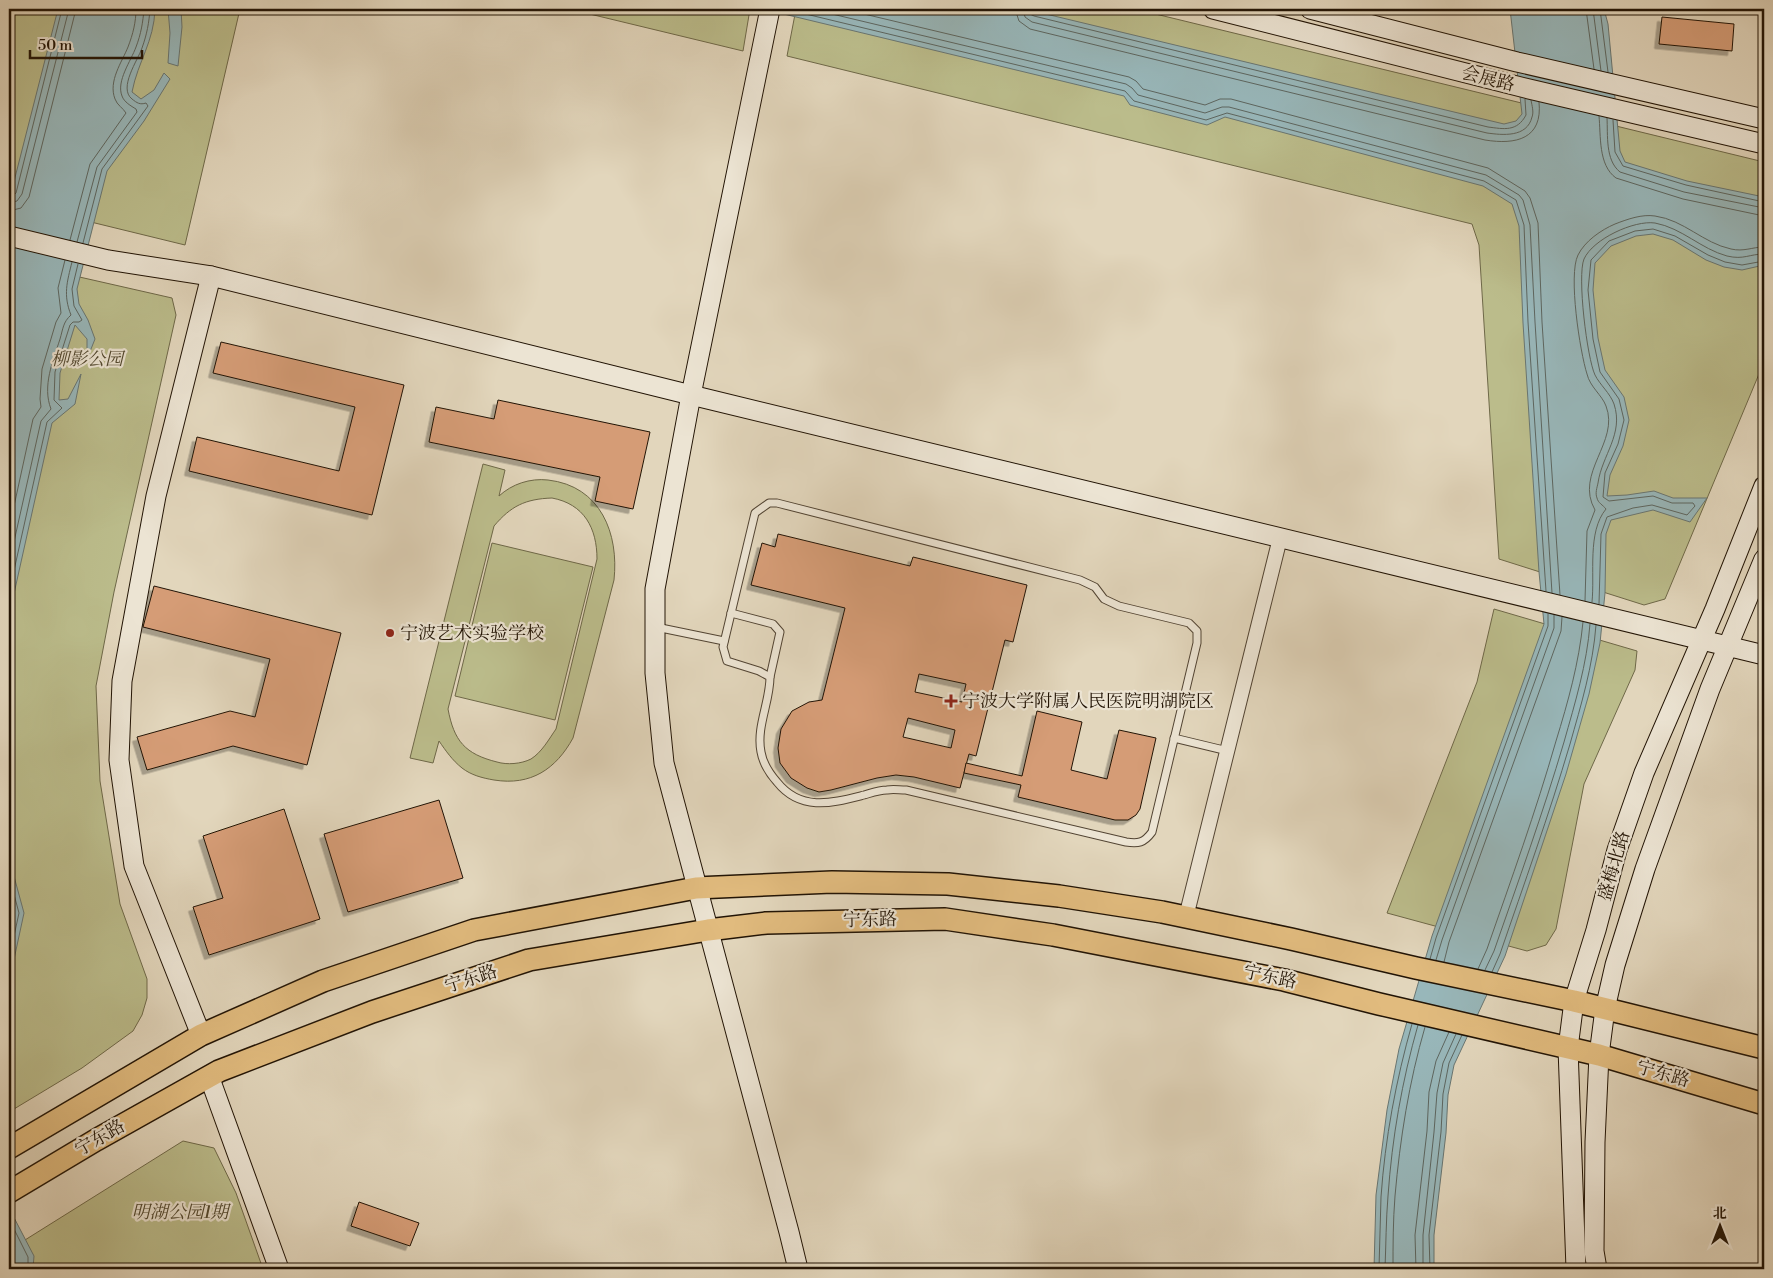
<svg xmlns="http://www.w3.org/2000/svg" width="1773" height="1278" font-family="'Libre Bodoni','Noto Serif SC',serif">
	<defs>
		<filter id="shadow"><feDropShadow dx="-4.5" dy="4.5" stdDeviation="0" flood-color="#0004"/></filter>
	</defs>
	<rect width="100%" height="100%" fill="#e2d6bc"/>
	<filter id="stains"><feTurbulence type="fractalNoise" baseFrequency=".004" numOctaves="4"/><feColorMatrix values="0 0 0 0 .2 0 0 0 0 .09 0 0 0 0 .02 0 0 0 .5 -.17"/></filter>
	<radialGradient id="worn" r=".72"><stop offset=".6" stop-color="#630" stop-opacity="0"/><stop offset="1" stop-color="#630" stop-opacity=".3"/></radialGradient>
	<g fill="#bbbc8b" stroke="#6e6848" fill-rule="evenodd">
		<polygon points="9,9 240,9 185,245 9,202"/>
		<polygon points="569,9 750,9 743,51"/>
		<polygon points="796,9 1135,9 1764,162 1764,362 1665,599 1644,605 1499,559 1479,245 1472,224 787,56"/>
		<polygon points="9,261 172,298 176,315 114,592 96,686 100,781 120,904 147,979 147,998 142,1015 133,1031 82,1068 9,1112"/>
		<path d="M 483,464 L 505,470 L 499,496 C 512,484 530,478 548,480 C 601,486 619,534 614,580 L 573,738 C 556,769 531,786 494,780 C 482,778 471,775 462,768 C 452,760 446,751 439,741 L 433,763 L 410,758 ZM 552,498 C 584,504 597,528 597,559 L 556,729 C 549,739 542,752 531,759 C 521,764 507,765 497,762 C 465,754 454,741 448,709 L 494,526 C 511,506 525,499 552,498 Z"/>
		<polygon points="492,543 593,567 555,720 455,696"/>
		<polygon points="1494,609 1637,651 1635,670 1584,784 1556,929 1546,945 1527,951 1387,913 1477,682"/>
		<polygon points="183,1141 214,1148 236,1193 263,1269 9,1269 9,1250"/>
	</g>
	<g fill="#98b7ba" stroke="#697672">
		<path d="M 58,9 L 155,9 C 154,42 138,61 132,92 L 141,99 L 154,90 L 164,73 L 170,79 L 144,121 L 107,171 L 77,289 L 79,304 L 88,320 L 95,339 L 87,359 L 87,339 L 75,325 L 60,373 L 59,400 L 68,399 L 81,374 L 75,404 L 52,423 L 9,616 L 9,201 Z"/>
		<polygon points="168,9 181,9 182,27 178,66 168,63 170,33"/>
		<polygon points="763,9 1025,9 1504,124 1516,121 1522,114 1510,9 1604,9 1608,24 1620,151 1625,162 1687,181 1764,197 1764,265 1742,270 1724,267 1706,260 1673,240 1653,234 1636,236 1611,246 1595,263 1593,290 1598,338 1605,370 1624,397 1629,420 1623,446 1610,475 1607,496 1627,495 1654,491 1673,498 1707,498 1690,522 1653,510 1611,520 1606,534 1605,593 1600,643 1589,694 1566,774 1505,956 1454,1065 1448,1095 1446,1133 1434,1235 1434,1269 1374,1269 1376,1195 1387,1110 1399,1049 1432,936 1544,624 1539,572 1523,323 1519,226 1512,204 1483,186 1225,117 1207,125 1130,105 1124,96"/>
		<polygon points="9,858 24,913 13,964 9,973"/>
		<polygon points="9,1208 34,1256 33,1269 9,1269"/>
	</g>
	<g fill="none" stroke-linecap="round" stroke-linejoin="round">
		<g stroke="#5d6660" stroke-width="1">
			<polyline points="785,9 1125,91 1134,101 1206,120 1227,113 1484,181 1516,200 1524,225 1528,322 1546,591"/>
			<polyline points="811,9 1126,84 1132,88 1138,95 1205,113 1222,107 1229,107 1486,175 1519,195 1523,200 1530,225 1535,322 1552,593"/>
			<polyline points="843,9 1129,77 1136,81 1143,89 1205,105 1220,99 1231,99 1488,168 1525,191 1530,198 1538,223 1542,322 1560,595"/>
			<path d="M 1015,9 L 1019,21 L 1030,29 L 1485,140 C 1516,145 1543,139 1539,102"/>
			<path d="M 1023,9 L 1025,17 L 1032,22 L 1487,133 C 1502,135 1527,138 1532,117 C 1534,112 1532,106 1531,100"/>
			<path d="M 1029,9 L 1030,14 L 1034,16 L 1488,127 C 1504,129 1517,132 1526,115 L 1525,99"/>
			<polyline points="1586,9 1594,69"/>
			<polyline points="1593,9 1601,71"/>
			<polyline points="1600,9 1608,72"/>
			<path d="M 1599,116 C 1601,136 1598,165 1616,178 L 1683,199 L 1764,216"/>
			<path d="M 1607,118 C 1608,135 1605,160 1620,172 L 1684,192 L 1764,208"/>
			<polyline points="1613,120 1615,152 1623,166 1686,185 1764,202"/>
			<polyline points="9,197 13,196 16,193 62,9"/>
			<polyline points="9,203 17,201 22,194 69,9"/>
			<polyline points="9,211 21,208 29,197 76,9"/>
			<path d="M 70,240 L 90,164 L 126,113 C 123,108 117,105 115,99 C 108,81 122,62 128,47 C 133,34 136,22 136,9"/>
			<path d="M 77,242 L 97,167 L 137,112 L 136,109 C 131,106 124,102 122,96 C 116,81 131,61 136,47 C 141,34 143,22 144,9"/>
			<path d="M 83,243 L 102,169 L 148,106 L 146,103 C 140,105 137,103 132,99 C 118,88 138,60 142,48 C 147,34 149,23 150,9"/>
			<polyline points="9,529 33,419 41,407 40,399 42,369 56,322 61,313 58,288 65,260"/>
			<path d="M 9,564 L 41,421 L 51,409 C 42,386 53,361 60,339 C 63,329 63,322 71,315 C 63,295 67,282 72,262"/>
			<polyline points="9,593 47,422 62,408 54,400 55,372 70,325 73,322 79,322 82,320 74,306 72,289 78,264"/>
			<path d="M 1585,601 L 1587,531 L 1595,510 C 1574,473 1620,442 1606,406 C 1602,395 1590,387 1587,374 C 1580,352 1568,275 1578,255 C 1585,241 1601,230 1615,224 C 1628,219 1642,214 1655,216 C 1684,220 1703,243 1731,249 C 1744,252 1752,247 1764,247"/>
			<path d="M 1592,602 C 1595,574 1587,532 1606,509 C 1603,505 1598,503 1597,498 C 1595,493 1597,488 1598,483 C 1602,455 1624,434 1614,404 C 1610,393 1600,385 1595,375 C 1587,358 1577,276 1584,259 C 1593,239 1634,220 1655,223 C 1682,228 1701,249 1727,256 C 1744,260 1749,254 1764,254"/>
			<polyline points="1599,604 1601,534 1607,517 1633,508 1652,505 1687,515 1695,506 1693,503 1672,503 1653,496 1609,501 1603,497 1605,473 1618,444 1624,420 1619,399 1600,372 1593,339 1588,290 1591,260 1609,241 1635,231 1653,229 1675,236 1708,255 1725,262 1742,265 1764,261"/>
			<polyline points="9,876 19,913 9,959"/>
			<polyline points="1430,959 1436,938 1548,626 1548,614"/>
			<polyline points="1436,960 1442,940 1554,628 1554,615"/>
			<polyline points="1444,962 1449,942 1561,631 1562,617"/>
			<path d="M 1478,969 L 1487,949 C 1511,880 1536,811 1556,741 C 1568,702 1579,663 1583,622"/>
			<path d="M 1485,970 L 1494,951 C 1518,882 1543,813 1564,742 C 1575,703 1587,664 1590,624"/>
			<path d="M 1492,972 L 1500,954 C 1524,884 1549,815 1570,744 C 1581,705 1593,666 1596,625"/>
			<polyline points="9,1219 28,1257 28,1269"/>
			<path d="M 1379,1269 C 1380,1245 1380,1221 1381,1197 C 1385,1139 1396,1080 1412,1024"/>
			<path d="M 1385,1269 C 1386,1245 1386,1220 1388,1196 C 1392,1138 1402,1081 1418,1025"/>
			<path d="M 1393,1269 C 1393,1245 1393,1221 1395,1196 C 1400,1139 1409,1082 1425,1027"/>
			<polyline points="1416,1269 1415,1235 1427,1131 1429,1092 1436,1061 1449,1032"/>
			<polyline points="1423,1269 1423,1235 1434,1132 1437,1093 1443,1063 1456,1034"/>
			<polyline points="1430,1269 1429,1235 1441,1132 1443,1094 1449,1063 1462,1035"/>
		</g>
	</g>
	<g fill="#d59c76" stroke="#221405" fill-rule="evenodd" filter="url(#shadow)">
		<polygon points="1662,17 1734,24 1732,51 1659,44"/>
		<polygon points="221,342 404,385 372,515 189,471 197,437 339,471 355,407 213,373"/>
		<polygon points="498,400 650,432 633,509 595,501 600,477 429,442 436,407 494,419"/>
		<path d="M 778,534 L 910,566 L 913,557 L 1027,585 L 1013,642 L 1005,640 L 976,756 L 969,754 L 960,788 L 914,777 L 896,775 L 877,778 L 831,790 L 819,792 L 807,788 L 791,778 L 780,763 L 778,748 L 781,729 L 792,711 L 809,702 L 822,700 L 845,608 L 751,585 L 762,543 L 775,547 ZM 919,674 L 966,684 L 962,702 L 915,692 ZM 908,718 L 955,730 L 951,748 L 903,737 Z"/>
		<polygon points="154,586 341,633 307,765 233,746 147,770 137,737 230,711 255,717 270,659 143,627"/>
		<polygon points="1037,711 1082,722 1071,770 1107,779 1119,730 1156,738 1140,809 1136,815 1128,820 1115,820 1018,797 1021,785 964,773 966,763 1022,776"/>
		<polygon points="439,800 463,878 348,912 324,834"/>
		<polygon points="284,809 320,919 209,955 193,907 223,898 203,836"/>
		<polygon points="359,1202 419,1223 410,1246 351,1226"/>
	</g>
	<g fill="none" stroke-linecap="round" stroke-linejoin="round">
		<defs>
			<g id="lane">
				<path d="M 769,503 L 777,503 L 1080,580 L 1095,587 L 1104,599 L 1119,606 L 1189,623 L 1197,631 L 1197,643 L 1152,832 C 1144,843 1138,844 1126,842 L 906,790 C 899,790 893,789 887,790 C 879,790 871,793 864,795 C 832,803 801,812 777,782 C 770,774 763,764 761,752 C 756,727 770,702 770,677 L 759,671 L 727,661 L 723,647 L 755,513 Z"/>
				<polyline points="731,613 773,624 780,632 770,677"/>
				<polyline points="656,627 724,641"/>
				<polyline points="1174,738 1228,751"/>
			</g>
			<polyline id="street" points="1186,917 1280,538"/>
			<g id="secondary">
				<polyline points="770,9 691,395 655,589 655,673 664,763 789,1232 798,1269"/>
				<polyline points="1213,9 1529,89 1764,144"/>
				<polyline points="1310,9 1517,62 1764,119"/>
				<polyline points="9,236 108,260 211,276 691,395 1764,655"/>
				<polyline points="201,1035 134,866 119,760 122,681 156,496 211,276"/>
				<polyline points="209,1076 279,1269"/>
				<polyline points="1576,1269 1568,1048 1574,1001 1596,930 1617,850 1644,773 1715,609 1764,486"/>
				<polyline points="1597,1269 1594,1251 1595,1142 1599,1055 1605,1009 1615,965 1645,869 1710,689 1764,559"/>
			</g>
			<g id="primary">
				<polyline points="9,1148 201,1035 323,981 474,930 696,888 832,882 948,884 1059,896 1162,912 1291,939 1416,968 1574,1001 1764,1048"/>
				<polyline points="9,1192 96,1140 219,1071 372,1012 529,960 708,930 766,923 945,919 1053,935 1284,980 1379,1004 1599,1055 1764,1104"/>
			</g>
		</defs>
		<use href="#lane" stroke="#524433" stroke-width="9"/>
		<use href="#street" stroke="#524433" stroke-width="16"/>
		<use href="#secondary" stroke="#221405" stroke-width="21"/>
		<use href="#primary" stroke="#221405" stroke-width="24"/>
		<use href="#lane" stroke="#ece4d3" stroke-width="7"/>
		<use href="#street" stroke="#ece4d3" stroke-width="14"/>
		<use href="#secondary" stroke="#ece4d3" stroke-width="19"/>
		<use href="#primary" stroke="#e1bb7e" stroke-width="21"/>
	</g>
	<g fill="#8f2418" stroke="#ece4d3" stroke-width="2">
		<circle cx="390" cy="633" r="5"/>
		<path d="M948.5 693.5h5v5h5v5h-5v5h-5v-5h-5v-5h5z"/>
	</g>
	<g text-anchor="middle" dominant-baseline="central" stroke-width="4.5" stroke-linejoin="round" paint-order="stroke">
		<g font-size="18" fill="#221405" stroke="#ece4d3">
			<text transform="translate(1488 79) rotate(14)">会展路</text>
			<text transform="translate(1614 866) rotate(-74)">盛梅北路</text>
			<text transform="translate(870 920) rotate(-1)">宁东路</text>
			<text transform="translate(1270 977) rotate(12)">宁东路</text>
			<text transform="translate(471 979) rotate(-18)">宁东路</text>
			<text transform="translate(1663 1074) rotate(16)">宁东路</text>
			<text transform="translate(100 1138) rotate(-30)">宁东路</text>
		</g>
		<g font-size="18" font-style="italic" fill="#50462d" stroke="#ece4d3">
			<text x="87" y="359">柳影公园</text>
			<text x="180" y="1212">明湖公园1期</text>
		</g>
		<g font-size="18" fill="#221405" stroke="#ece4d3" text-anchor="start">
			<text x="400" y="633">宁波艺术实验学校</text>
			<text x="962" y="701">宁波大学附属人民医院明湖院区</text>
		</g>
	</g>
	<rect width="1773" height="1278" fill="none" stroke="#e2d6bc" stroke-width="30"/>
	<rect x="10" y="10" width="1753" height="1258" fill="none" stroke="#221405" stroke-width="2.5"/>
	<rect x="15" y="15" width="1743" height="1248" fill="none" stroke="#221405"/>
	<g transform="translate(1720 1226)" stroke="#ece4d3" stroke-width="4" paint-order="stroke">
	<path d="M0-4L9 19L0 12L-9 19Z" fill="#221405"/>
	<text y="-8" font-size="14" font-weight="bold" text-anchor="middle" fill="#221405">北</text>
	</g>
	<path d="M30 50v8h112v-8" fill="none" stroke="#221405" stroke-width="2.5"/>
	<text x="38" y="50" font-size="15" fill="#221405" stroke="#ece4d3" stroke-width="4" paint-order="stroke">50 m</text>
	<rect width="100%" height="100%" filter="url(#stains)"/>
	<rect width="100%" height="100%" fill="url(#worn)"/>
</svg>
